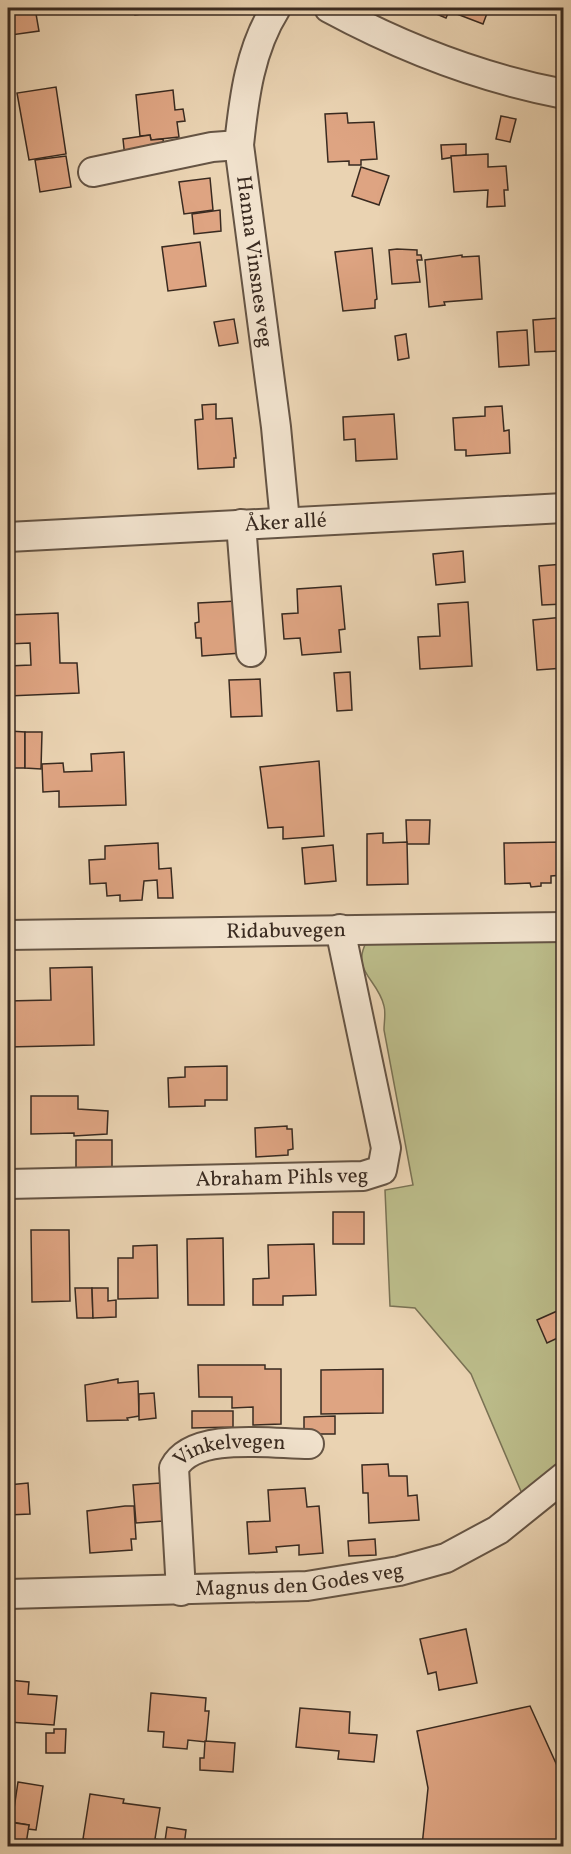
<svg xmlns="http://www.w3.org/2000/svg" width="571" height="1854" font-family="Vollkorn,serif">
	<rect width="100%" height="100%" fill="#ead3b2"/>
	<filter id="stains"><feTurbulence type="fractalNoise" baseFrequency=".00333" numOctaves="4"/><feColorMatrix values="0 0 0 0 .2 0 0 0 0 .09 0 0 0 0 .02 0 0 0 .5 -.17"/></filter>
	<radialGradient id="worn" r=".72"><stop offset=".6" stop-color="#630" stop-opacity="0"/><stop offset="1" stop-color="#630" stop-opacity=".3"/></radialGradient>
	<path fill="#bbbb89" stroke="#7a7254" stroke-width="1.5" d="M 563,939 L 563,1464 L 523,1496 L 471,1374 L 415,1308 L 390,1306 L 385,1190 L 413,1185 L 384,1030 C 384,1022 386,1013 384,1006 C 378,979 350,971 367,941 Z"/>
	<g fill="#dea482" stroke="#392a20" stroke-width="1.5">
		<polygon points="8,8 35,8 39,31 11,35"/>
		<polygon points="134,8 171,8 171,10 135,15"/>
		<polygon points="422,8 489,8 483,24 449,11 446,18"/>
		<polygon points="56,87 66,154 29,160 17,93"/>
		<polygon points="173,90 175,110 183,109 185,121 177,122 179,137 151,140 150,135 140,136 136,95"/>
		<polygon points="347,113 348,123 374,122 377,159 361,160 361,165 349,165 349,161 328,162 325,114"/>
		<polygon points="501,116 516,119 510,142 496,139"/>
		<polygon points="150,135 151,140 163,139 165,153 125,158 123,139"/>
		<polygon points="466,144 466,155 442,159 441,145"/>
		<polygon points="488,154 488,167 506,166 508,190 504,190 505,206 487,207 488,190 454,192 451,156"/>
		<polygon points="66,156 71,187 40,192 35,160"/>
		<polygon points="361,167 389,176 379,205 352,196"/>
		<polygon points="210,178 213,210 184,214 179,182"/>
		<polygon points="560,181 564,181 564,222 562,222"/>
		<polygon points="220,210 221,231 194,234 192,214"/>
		<polygon points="200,242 206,286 168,291 162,247"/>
		<polygon points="372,248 377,299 375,300 375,308 343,311 335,252"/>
		<polygon points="397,249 417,250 417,255 421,255 422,260 417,260 420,282 392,284 389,250"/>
		<polygon points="462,255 462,257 479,256 482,299 444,302 445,305 429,307 425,260"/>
		<polygon points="559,318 561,351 535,352 533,320"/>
		<polygon points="234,319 238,343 219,346 214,322"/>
		<polygon points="527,330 529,365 499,367 497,332"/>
		<polygon points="406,334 409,358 398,360 395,336"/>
		<polygon points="216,404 216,419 232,418 236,458 234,458 234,467 198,469 195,420 203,419 202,405"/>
		<polygon points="502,406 504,431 509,430 510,453 466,456 466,450 455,450 453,418 485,416 485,407"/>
		<polygon points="394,414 397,459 356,461 355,439 344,440 343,417"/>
		<polygon points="8,454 12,454 14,484 8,484"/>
		<polygon points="463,551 465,582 436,585 433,554"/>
		<polygon points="564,564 564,604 542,605 539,566"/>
		<polygon points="341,586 345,629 339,630 341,652 302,655 300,638 284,639 282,614 298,613 297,589"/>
		<polygon points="237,601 241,653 202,656 201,638 196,638 195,623 199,622 198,603"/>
		<polygon points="468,602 472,666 420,669 418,637 440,636 438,604"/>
		<polygon points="58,613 60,663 77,663 79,693 8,696 8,666 31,665 30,643 8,644 8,615"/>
		<polygon points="564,617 564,668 537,670 533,620"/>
		<polygon points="350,672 352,710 337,711 334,673"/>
		<polygon points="260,679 262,716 231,717 229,680"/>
		<polygon points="9,731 25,732 25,768 8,768"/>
		<polygon points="25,732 42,732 41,769 25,768"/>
		<polygon points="124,752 126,805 59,807 59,791 43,792 42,764 63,763 64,772 92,771 91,754"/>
		<polygon points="319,761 324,836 283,839 283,827 268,828 260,767"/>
		<polygon points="564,796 564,831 558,831 557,797"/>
		<polygon points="406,820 430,820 429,844 407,844"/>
		<polygon points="383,833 383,843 407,842 408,884 367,885 367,834"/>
		<polygon points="563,842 564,875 551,876 551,883 541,883 541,886 531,887 530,883 505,884 504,843"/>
		<polygon points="158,843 159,869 171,868 173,898 158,898 157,880 144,881 142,900 120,901 120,895 107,896 106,883 90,884 89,860 105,859 105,846"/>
		<polygon points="333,845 336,881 305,884 302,848"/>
		<polygon points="92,967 94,1045 8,1047 8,1001 51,1000 50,968"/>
		<polygon points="227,1066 227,1100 205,1100 205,1106 169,1107 168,1078 185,1077 185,1067"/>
		<polygon points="31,1096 78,1096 78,1109 108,1111 107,1134 74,1136 74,1133 31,1134"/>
		<polygon points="287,1126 287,1129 292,1129 293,1149 288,1150 288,1155 256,1157 255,1128"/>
		<polygon points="76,1140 112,1140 112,1169 76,1170"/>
		<rect x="333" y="1212" width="31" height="32"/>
		<polygon points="31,1230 69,1230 70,1301 32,1302"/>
		<polygon points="223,1238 224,1305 188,1305 187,1239"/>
		<polygon points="314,1244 316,1295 283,1296 283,1305 253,1305 253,1279 269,1278 268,1245"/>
		<polygon points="157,1245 158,1298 118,1299 118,1258 133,1258 133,1246"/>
		<polygon points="75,1288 92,1288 93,1318 77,1318"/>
		<polygon points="92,1288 108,1288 108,1301 116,1300 116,1317 93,1318"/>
		<polygon points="564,1308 564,1335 547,1343 537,1320"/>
		<polygon points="198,1365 265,1365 265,1369 281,1369 281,1424 253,1425 253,1407 232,1408 232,1397 199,1397"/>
		<polygon points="383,1369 383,1413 321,1414 321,1370"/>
		<polygon points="118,1379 118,1383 138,1381 139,1416 127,1418 128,1420 87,1421 85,1385"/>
		<polygon points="154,1393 156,1418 139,1420 139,1394"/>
		<polygon points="192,1411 233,1411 233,1427 192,1428"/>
		<polygon points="335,1416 335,1434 304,1434 304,1417"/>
		<polygon points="388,1464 389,1476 407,1476 408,1496 417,1495 419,1520 369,1523 368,1493 363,1493 362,1465"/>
		<polygon points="28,1483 30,1514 8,1515 8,1485"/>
		<polygon points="160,1483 163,1521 136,1523 133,1485"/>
		<polygon points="305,1488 307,1507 319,1506 323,1553 299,1555 299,1545 276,1547 277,1552 249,1554 247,1522 270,1521 268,1490"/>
		<polygon points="125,1506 134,1506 136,1539 131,1539 132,1550 90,1553 87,1511"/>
		<polygon points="375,1539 376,1555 349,1556 348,1541"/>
		<polygon points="466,1629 477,1683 439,1690 436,1672 428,1674 420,1639"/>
		<polygon points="8,1680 29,1682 28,1694 57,1696 54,1725 8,1722"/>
		<polygon points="151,1693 206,1698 205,1711 209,1711 206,1742 188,1740 187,1749 163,1747 164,1732 148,1731"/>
		<polygon points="530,1706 564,1781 560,1790 564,1796 564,1846 422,1846 428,1788 417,1731"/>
		<polygon points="300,1708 350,1712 349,1733 377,1735 374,1762 338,1759 339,1751 296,1747"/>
		<polygon points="54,1729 66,1729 65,1753 46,1753 46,1733 54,1733"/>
		<polygon points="205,1741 235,1743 233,1772 200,1770 200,1758 204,1758"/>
		<polygon points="18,1782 43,1786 36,1830 28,1829 29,1825 12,1822"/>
		<polygon points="90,1794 124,1799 123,1803 160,1808 155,1839 165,1841 167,1827 186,1830 184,1846 100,1846 101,1842 83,1839"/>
		<polygon points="8,1822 29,1825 26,1844 15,1842 15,1846 8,1846"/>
	</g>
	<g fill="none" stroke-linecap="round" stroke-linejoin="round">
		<defs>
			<g id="minor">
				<path id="s1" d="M 276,8 C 250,49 244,97 239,145 L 276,427 L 285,522"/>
				<path d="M 329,8 C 403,48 480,78 564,94"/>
				<polyline points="93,172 212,147 239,145"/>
				<polyline points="241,524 251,652"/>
				<path id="s2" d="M 8,537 L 564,508"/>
				<path id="s3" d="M 8,935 L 564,927"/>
				<path id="s4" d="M 8,1184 L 363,1176 L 382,1170 L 386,1148 L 340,929"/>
				<path id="s5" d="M 181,1591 L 174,1468 C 193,1431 272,1444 309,1444"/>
				<path id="s6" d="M 8,1594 L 307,1586 L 399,1571 L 446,1558 L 498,1530 L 564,1477"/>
			</g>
		</defs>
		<use href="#minor" stroke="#655444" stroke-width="32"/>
		<use href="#minor" stroke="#f1e2cd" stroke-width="28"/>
	</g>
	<g text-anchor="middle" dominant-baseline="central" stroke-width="4.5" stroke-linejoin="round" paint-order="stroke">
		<g font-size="21" fill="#392a20" stroke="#f1e2cd">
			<text stroke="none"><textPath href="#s1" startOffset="261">Hanna Vinsnes veg</textPath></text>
			<text stroke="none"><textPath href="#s2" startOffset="278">Åker allé</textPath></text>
			<text stroke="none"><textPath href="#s3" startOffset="278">Ridabuvegen</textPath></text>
			<text stroke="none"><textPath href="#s4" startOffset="274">Abraham Pihls veg</textPath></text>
			<text stroke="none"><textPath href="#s5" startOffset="186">Vinkelvegen</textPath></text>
			<text stroke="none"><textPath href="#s6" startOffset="292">Magnus den Godes veg</textPath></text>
		</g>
	</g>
	<rect width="571" height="1854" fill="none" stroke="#ead3b2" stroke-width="30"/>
	<rect x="9" y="9" width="553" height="1836" fill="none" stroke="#392a20" stroke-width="3"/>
	<rect x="15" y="15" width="541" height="1824" fill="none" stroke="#392a20" stroke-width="1.5"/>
	<rect width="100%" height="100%" filter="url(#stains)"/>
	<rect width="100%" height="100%" fill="url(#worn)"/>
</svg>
